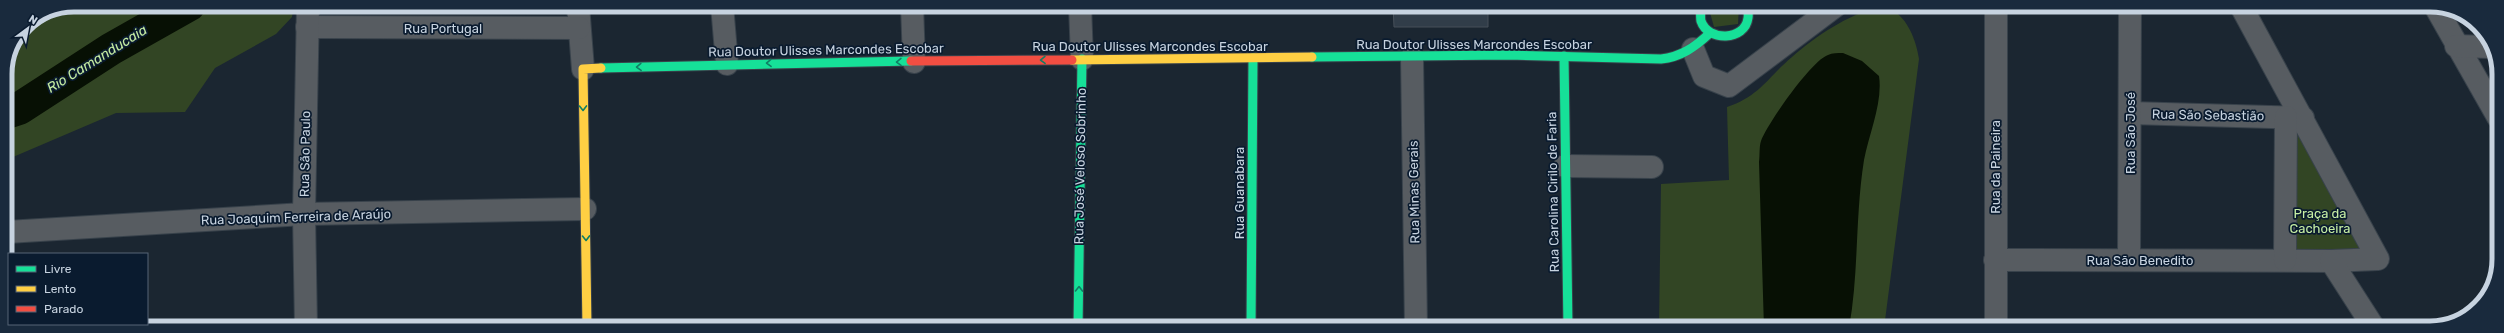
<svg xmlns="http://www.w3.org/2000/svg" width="2504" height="333" font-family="Rubik,sans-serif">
	<rect width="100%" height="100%" fill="#1b2631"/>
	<g fill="#324524">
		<polygon points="74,5 294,5 292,17 276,34 215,68 185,112 116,113 6,160 5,74 10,47 25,25 48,10"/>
		<polygon points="1711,5 1739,5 1738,24 1714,27 1709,9"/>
		<path d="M 1879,7 C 1904,7 1916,38 1919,59 L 1884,328 L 1659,328 L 1661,184 L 1729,180 L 1727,107 C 1760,96 1767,78 1792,57 C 1816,36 1847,15 1879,7 Z"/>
		<polygon points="2301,127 2366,249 2292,249 2292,129"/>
	</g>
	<path fill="#071004" d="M 1843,53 L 1862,61 L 1879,76 C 1883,102 1869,134 1864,160 C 1855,216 1859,273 1849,328 L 1764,328 L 1759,162 C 1760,155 1759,147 1761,141 C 1767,124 1812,60 1828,55 C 1832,53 1838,53 1843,53 Z"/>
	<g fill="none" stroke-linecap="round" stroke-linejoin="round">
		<polyline stroke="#071004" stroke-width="33" points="5,113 20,108 111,49 189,5"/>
	</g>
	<polygon fill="#313d49" stroke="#464f59" points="1393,5 1488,5 1488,27 1394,27"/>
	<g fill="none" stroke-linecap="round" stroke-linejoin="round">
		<defs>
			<g id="street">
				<polyline points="578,5 583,69"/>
				<polyline points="722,5 727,64"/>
				<polyline points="912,5 914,62"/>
				<polyline points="1080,5 1082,59"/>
				<polyline points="2435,6 2498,117"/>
				<polyline points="307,27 579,28"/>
				<polyline points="2456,46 2490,47"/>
				<polyline points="1693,49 1704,76 1729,86 1837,5"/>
				<polyline points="1412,57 1416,328"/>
				<polyline points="2130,113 2303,118"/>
				<polyline points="1565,166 1652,167"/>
				<polyline points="7,232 304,214 585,209"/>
				<polyline points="1995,260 2331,261 2378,259 2241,6"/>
				<polyline points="2129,260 2130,5"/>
				<polyline points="2285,260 2286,117"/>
				<polyline points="2331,261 2374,328"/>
				<polyline points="306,327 304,214 308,5"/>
				<polyline points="1996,328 1996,5"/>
			</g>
			<g id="fast">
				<path d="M 1701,5 C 1701,10 1700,16 1701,21 C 1708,42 1745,41 1748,18 C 1749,14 1747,9 1747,5"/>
				<polyline points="1564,56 1568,328"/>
				<path d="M 1312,57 L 1509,55 L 1661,59 C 1681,57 1695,47 1710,33"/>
				<polyline points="601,68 911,61"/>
				<polyline points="1078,328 1082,59"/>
				<polyline points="1251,328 1253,58"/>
			</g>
			<g id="slow">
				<polyline points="1072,60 1312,57"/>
				<polyline points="587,328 583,69 601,68"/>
			</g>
			<polyline id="jam" points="911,61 1072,60"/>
		</defs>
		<use href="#street" stroke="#38424b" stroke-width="24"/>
		<use href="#fast" stroke="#38424b" stroke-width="11"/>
		<use href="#slow" stroke="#38424b" stroke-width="11"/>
		<use href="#jam" stroke="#38424b" stroke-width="11"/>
		<use href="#street" stroke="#575c61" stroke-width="22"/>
		<use href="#fast" stroke="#16e098" stroke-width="9"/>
		<use href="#slow" stroke="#ffcf43" stroke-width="9"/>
		<use href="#jam" stroke="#f24e42" stroke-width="9"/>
	</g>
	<defs><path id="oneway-chevron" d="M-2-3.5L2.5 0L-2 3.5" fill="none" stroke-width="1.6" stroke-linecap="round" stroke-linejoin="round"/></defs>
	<g stroke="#107e64">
		<use href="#oneway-chevron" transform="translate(1043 60) rotate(179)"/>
		<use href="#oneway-chevron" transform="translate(899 62) rotate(179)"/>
		<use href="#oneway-chevron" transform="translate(769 63) rotate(179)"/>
		<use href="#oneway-chevron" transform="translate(639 67) rotate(178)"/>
		<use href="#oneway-chevron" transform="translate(583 108) rotate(89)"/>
		<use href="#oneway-chevron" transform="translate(586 238) rotate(89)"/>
		<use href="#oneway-chevron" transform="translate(1079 289) rotate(-89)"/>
	</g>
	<g text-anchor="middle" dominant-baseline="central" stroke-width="3.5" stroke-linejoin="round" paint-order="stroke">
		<g font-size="13" fill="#c7d3e0" stroke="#0a1b2f">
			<text x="443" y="28">Rua Portugal</text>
			<text x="1474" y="44">Rua Doutor Ulisses Marcondes Escobar</text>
			<text x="1150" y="46">Rua Doutor Ulisses Marcondes Escobar</text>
			<text transform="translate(826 50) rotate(-1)">Rua Doutor Ulisses Marcondes Escobar</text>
			<text transform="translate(2208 115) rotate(1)">Rua São Sebastião</text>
			<text transform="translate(2130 133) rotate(-90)">Rua São José</text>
			<text transform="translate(305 154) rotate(-89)">Rua São Paulo</text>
			<text transform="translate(1080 166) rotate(-89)">Rua José Veloso Sobrinho</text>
			<text transform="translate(1995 167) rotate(-90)">Rua da Paineira</text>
			<text transform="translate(1414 192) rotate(-91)">Rua Minas Gerais</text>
			<text transform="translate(1553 192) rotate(-91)">Rua Carolina Cirilo de Faria</text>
			<text transform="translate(1239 193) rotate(-90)">Rua Guanabara</text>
			<text transform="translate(296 217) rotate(-2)">Rua Joaquim Ferreira de Araújo</text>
			<text x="2140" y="260">Rua São Benedito</text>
		</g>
		<g font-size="13" fill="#c7efa4" stroke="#0a1b2f">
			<text x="2320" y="213">Praça da<tspan x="2320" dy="15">Cachoeira</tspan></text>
		</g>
		<g font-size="14" font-style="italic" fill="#c5eca2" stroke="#0a1b2f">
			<text transform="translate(97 59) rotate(-32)">Rio Camanducaia</text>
		</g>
	</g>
	<path d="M0 0H2504V333H0ZM74 12H2430A62 62 0 0 1 2492 74V259A62 62 0 0 1 2430 321H74A62 62 0 0 1 12 259V74A62 62 0 0 1 74 12Z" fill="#192a3d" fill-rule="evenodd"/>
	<path fill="none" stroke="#c7d3e0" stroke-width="5" d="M74 12H2430A62 62 0 0 1 2492 74V259A62 62 0 0 1 2430 321H74A62 62 0 0 1 12 259V74A62 62 0 0 1 74 12Z"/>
	<rect x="8" y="253" width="140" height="72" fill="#0a1b2f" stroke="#566576"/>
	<rect x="16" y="266" width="20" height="6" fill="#16e098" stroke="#566576"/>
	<text x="44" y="273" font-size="12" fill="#c7d3e0">Livre</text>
	<rect x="16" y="286" width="20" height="6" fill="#ffcf43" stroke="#566576"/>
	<text x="44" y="293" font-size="12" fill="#c7d3e0">Lento</text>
	<rect x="16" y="306" width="20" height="6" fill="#f24e42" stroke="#566576"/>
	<text x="44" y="313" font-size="12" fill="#c7d3e0">Parado</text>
	<g transform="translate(28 28) rotate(32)" stroke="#0a1b2f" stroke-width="3" paint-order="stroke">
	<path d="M0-3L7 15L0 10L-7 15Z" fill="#c7d3e0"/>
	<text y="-6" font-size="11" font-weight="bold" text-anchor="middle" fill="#c7d3e0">N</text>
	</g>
</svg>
